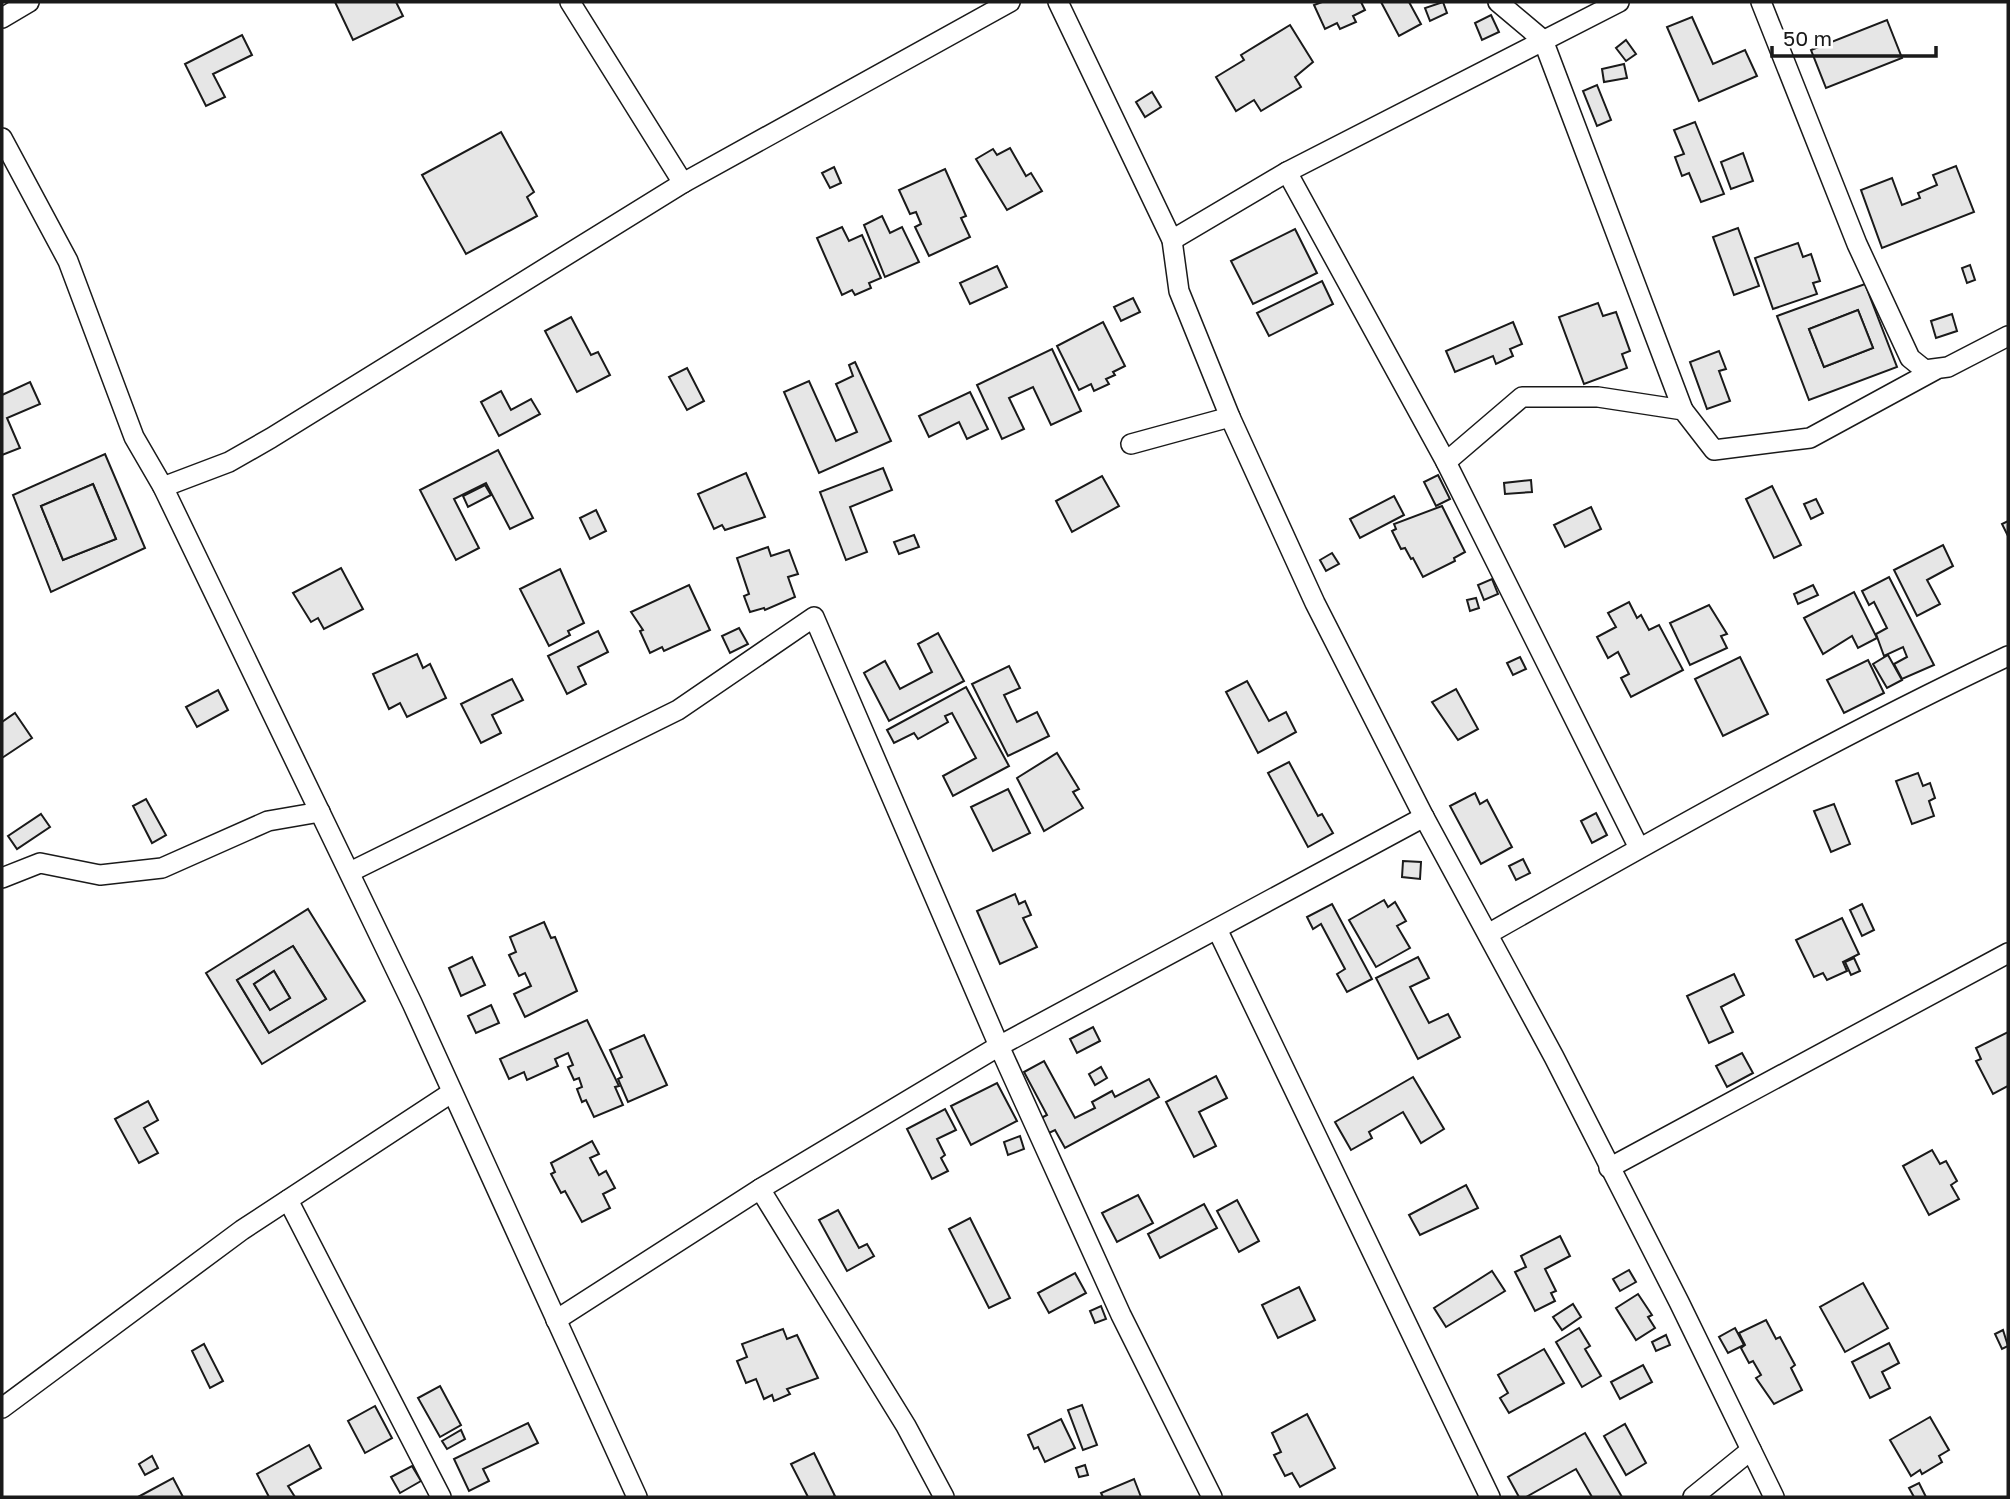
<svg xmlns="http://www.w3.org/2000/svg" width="2010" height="1499" font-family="'Golos Text',sans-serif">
	<rect width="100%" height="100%" fill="#fff"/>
	<g fill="#e6e6e6" stroke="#1a1a1a" stroke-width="2" fill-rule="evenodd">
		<polygon points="335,2 396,2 403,16 353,40"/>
		<polygon points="1322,2 1361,2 1365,10 1353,16 1356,22 1340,29 1337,23 1325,29 1314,5"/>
		<polygon points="1381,2 1409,2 1421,24 1399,36"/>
		<polygon points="1443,2 1447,13 1430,21 1425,8"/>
		<polygon points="1491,15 1499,32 1482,40 1475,23"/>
		<polygon points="1692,17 1713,64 1745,50 1757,76 1699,101 1667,27"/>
		<polygon points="1887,20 1902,58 1826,88 1811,50"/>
		<polygon points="1290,25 1313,62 1295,77 1301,87 1261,111 1254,100 1236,111 1216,77 1244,60 1241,55"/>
		<polygon points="242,35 252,55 213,74 225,97 206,106 185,64"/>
		<polygon points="1626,40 1636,54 1626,61 1616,48"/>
		<polygon points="1624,64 1627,78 1604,82 1602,69"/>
		<polygon points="1597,85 1611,120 1597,126 1583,91"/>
		<polygon points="1152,92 1161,107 1145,117 1136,102"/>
		<polygon points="1695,122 1724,194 1701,202 1689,173 1682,176 1675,157 1684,154 1674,130"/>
		<polygon points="501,132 534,192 527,197 537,216 466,254 422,175"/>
		<polygon points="1010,148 1026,176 1031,173 1042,191 1007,210 976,159 993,149 997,155"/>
		<polygon points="1743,153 1753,181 1731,189 1721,162"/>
		<polygon points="1956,166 1974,212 1882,248 1861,190 1892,178 1902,205 1920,198 1918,193 1937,185 1933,175"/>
		<polygon points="834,167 841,183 830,188 822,173"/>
		<polygon points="945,169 966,216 961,218 970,237 929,256 915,227 921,224 916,212 910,214 899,190"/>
		<polygon points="882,216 890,233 902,227 919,262 885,277 864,225"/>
		<polygon points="842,227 849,241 862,235 881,278 869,283 871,288 855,295 852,290 842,295 817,238"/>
		<polygon points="1738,228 1759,286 1734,295 1713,237"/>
		<polygon points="1295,229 1317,273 1253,304 1231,261"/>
		<polygon points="1798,243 1803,257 1811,254 1820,281 1813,283 1817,294 1773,309 1755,258"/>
		<polygon points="1970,265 1975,280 1967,283 1962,268"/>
		<polygon points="997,266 1007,287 970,304 960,283"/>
		<polygon points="1322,281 1333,304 1269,336 1257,313"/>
		<path d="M 1865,284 L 1897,367 L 1809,400 L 1777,316 ZM 1858,310 L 1873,348 L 1824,367 L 1809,329 Z"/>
		<polygon points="1133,298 1140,312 1121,321 1114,307"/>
		<polygon points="1598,303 1603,316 1616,312 1630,351 1622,354 1627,368 1584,384 1559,317"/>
		<polygon points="1858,310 1873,348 1824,367 1809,329"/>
		<polygon points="1952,314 1957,331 1936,338 1931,321"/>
		<polygon points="571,317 591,355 598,352 610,375 577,392 545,331"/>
		<polygon points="1103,322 1125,366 1113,372 1115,375 1106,379 1109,384 1094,391 1091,384 1079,390 1057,346"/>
		<polygon points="1513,322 1522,344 1510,349 1513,356 1496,364 1493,356 1455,372 1446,351"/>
		<polygon points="1052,349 1081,411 1051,425 1033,387 1009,398 1024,429 1002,439 977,385"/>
		<polygon points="1719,351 1726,369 1719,371 1730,401 1707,409 1690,362"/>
		<polygon points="855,362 891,441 819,473 784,392 809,381 836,441 857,432 836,384 853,376 849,365"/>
		<polygon points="687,368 704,401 687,410 669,377"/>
		<polygon points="30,382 40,404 7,418 20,448 2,455 2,395"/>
		<polygon points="501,391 511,410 531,399 540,414 499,436 481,402"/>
		<polygon points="970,392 988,429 967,439 959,422 929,437 919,416"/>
		<polygon points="498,450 533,518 510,529 486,483 454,499 479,548 456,560 420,490"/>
		<path d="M 105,454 L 145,548 L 51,592 L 13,495 ZM 93,484 L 116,539 L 63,560 L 41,506 Z"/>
		<polygon points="883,468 892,490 850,507 867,552 846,560 820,492"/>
		<polygon points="746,473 765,517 725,530 722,525 714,529 698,494"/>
		<polygon points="1438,475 1450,499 1436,506 1424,482"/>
		<polygon points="1102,476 1119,506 1072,532 1056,501"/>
		<polygon points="1531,480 1532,492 1505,494 1504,483"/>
		<polygon points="93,484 116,539 63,560 41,506"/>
		<polygon points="485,485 491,495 468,507 463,496"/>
		<polygon points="1772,486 1801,545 1774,558 1746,499"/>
		<polygon points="1394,496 1404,515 1360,538 1350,519"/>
		<polygon points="1816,499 1823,513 1811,519 1804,504"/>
		<polygon points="1442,506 1465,552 1454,558 1455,561 1423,577 1413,558 1411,559 1405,548 1401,549 1392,531 1396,529 1394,524"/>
		<polygon points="1591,507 1601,529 1565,547 1554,525"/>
		<polygon points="596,510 606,531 590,539 580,518"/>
		<polygon points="2008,521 2008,536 2002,524"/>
		<polygon points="914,535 919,547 899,554 894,542"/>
		<polygon points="1943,545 1953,566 1927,580 1940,604 1917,616 1894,570"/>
		<polygon points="768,547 771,556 789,550 798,574 788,577 795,597 765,610 764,608 750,612 744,596 749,594 737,558"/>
		<polygon points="1332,553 1339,564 1326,571 1320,560"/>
		<polygon points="341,568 363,609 324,629 318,618 311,622 293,593"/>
		<polygon points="560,569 584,623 568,631 570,635 549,646 520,589"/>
		<polygon points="1889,577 1934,665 1902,679 1894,664 1907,657 1903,647 1884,656 1876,634 1887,628 1874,602 1869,605 1862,591"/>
		<polygon points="1492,579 1498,594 1484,600 1478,585"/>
		<polygon points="689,585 710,630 664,651 662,647 650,653 640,631 643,630 631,612"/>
		<polygon points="1813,585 1818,595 1798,604 1794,594"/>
		<polygon points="1854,592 1877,638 1858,648 1852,636 1823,654 1804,618"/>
		<polygon points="1476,598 1479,608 1470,611 1467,600"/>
		<polygon points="1629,602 1637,618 1641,615 1649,630 1659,625 1683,670 1631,697 1621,678 1629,674 1618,652 1608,658 1597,637 1616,627 1608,613"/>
		<polygon points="1709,605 1727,634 1721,636 1727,648 1690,665 1670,623"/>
		<polygon points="739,628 748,644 730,653 722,636"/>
		<polygon points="598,631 608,652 578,667 586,684 567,694 548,656"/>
		<polygon points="938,633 964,681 889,721 864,673 885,661 900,689 932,672 918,644"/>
		<polygon points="417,654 423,668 430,664 446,698 407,717 400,703 389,709 373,674"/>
		<polygon points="1888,655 1902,680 1887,688 1873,664"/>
		<polygon points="1520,657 1526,669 1513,675 1507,663"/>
		<polygon points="1740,657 1768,714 1723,736 1695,679"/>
		<polygon points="1868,660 1884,693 1844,713 1827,680"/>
		<polygon points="1009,666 1020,688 1004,695 1017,722 1037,712 1049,736 1008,756 972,684"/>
		<polygon points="512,679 523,700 492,715 501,733 481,743 461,704"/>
		<polygon points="1247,681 1269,721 1286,712 1296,732 1258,753 1226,692"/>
		<polygon points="966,687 1009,766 953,796 943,776 976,758 952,713 945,716 948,722 918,739 914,733 894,743 887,730"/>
		<polygon points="1456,689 1478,729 1458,740 1432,702"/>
		<polygon points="218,690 228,710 197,727 186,707"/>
		<polygon points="15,713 32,738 2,758 2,722"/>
		<polygon points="1057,753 1079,789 1073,792 1083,808 1044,831 1017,778"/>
		<polygon points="1289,762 1318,816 1322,814 1333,833 1308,847 1268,773"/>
		<polygon points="1918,773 1923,786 1930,783 1935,798 1929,801 1934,816 1912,824 1896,781"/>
		<polygon points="1008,789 1030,833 993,851 971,807"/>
		<polygon points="1475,793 1480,804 1487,800 1512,847 1481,864 1450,806"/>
		<polygon points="146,799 166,835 152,843 133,806"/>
		<polygon points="1834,804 1850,844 1831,852 1814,811"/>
		<polygon points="1596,813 1607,835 1592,843 1581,821"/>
		<polygon points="41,814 50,827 17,849 8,836"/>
		<polygon points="1523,859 1530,873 1516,880 1509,866"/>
		<polygon points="1403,861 1421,862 1420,879 1402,877"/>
		<polygon points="1015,894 1019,904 1025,901 1031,915 1023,918 1037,947 1000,964 977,911"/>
		<polygon points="1384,900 1388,907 1395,902 1406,921 1397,926 1410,948 1376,967 1349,920"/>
		<polygon points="1332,904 1372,979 1347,992 1337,974 1345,969 1321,924 1313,929 1307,917"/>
		<polygon points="1862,904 1874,930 1862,936 1850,910"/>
		<path d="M 308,909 L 365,1001 L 262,1064 L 206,973 ZM 293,946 L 326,999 L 269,1033 L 237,980 Z"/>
		<polygon points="1842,918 1859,954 1843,962 1847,971 1827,980 1823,973 1814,977 1796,940"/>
		<polygon points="544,922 551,938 555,937 577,991 525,1017 514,994 531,986 525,973 519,976 509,955 516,952 510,937"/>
		<path d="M 293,946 L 326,999 L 269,1033 L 237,980 ZM 274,971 L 290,998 L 270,1010 L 254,984 Z"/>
		<polygon points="472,957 485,985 461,996 449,968"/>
		<polygon points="1418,957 1429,978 1410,987 1429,1023 1448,1014 1460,1037 1418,1059 1376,978"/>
		<polygon points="1854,958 1860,971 1851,975 1845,962"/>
		<polygon points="274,971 290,998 270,1010 254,984"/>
		<polygon points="1734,974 1744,995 1721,1007 1733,1032 1709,1043 1687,996"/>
		<polygon points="491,1005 499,1023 476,1033 468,1016"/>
		<polygon points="587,1020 619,1086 615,1087 623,1105 594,1117 586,1100 582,1102 577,1089 582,1087 579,1078 574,1080 568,1067 573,1065 568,1053 555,1059 558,1066 527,1080 524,1072 509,1079 500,1059"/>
		<polygon points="1093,1027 1100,1041 1077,1053 1070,1039"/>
		<polygon points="2008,1032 2008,1086 1993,1094 1976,1061 1981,1059 1976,1048"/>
		<polygon points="644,1035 667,1085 628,1102 618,1079 622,1077 610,1050"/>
		<polygon points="1742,1053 1753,1073 1727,1087 1716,1066"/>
		<polygon points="1044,1061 1075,1118 1095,1108 1092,1102 1112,1091 1115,1097 1149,1079 1159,1097 1065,1148 1055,1130 1049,1133 1041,1118 1047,1115 1024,1072"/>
		<polygon points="1101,1067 1107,1078 1095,1085 1089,1074"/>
		<polygon points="1216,1076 1227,1098 1199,1112 1216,1146 1194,1157 1166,1102"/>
		<polygon points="1413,1077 1444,1129 1421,1143 1403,1112 1369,1132 1372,1138 1351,1150 1335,1122"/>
		<polygon points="997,1083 1017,1121 971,1145 951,1106"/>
		<polygon points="148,1101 158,1120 144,1128 158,1153 139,1163 115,1119"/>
		<polygon points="945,1109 956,1130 937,1139 945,1155 941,1158 948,1171 932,1179 907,1129"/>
		<polygon points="1020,1136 1024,1149 1008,1155 1004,1142"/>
		<polygon points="592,1141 599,1154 590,1158 599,1175 606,1171 615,1188 603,1194 610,1208 582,1222 565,1191 561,1193 551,1174 555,1172 551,1163"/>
		<polygon points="1932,1150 1940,1164 1946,1161 1957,1181 1951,1185 1959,1199 1929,1215 1903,1166"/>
		<polygon points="1466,1185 1478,1208 1420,1235 1409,1215"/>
		<polygon points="1138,1195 1153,1223 1117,1242 1102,1213"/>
		<polygon points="1237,1200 1259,1241 1239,1252 1217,1211"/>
		<polygon points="1204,1204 1217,1228 1160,1258 1148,1234"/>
		<polygon points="838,1210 859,1248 867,1244 874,1256 847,1271 819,1220"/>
		<polygon points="970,1218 1010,1298 989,1308 949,1229"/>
		<polygon points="1560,1236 1570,1256 1545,1269 1556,1291 1551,1293 1555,1301 1535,1311 1515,1272 1526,1267 1521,1256"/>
		<polygon points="1629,1270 1636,1282 1620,1291 1613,1279"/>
		<polygon points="1492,1271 1505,1291 1446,1327 1434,1308"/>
		<polygon points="1075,1273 1086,1293 1049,1313 1038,1293"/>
		<polygon points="1863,1283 1888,1328 1845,1352 1820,1307"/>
		<polygon points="1299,1287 1315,1320 1278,1338 1262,1305"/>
		<polygon points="1638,1294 1652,1315 1648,1317 1655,1328 1636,1340 1616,1308"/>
		<polygon points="1573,1304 1581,1317 1562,1330 1553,1317"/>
		<polygon points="1101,1306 1106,1319 1095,1323 1090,1311"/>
		<polygon points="1766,1320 1776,1339 1780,1337 1795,1365 1791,1368 1802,1390 1774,1404 1756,1378 1761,1375 1753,1361 1749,1363 1741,1348 1745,1345 1739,1333"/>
		<polygon points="1579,1328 1590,1346 1585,1349 1601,1376 1582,1387 1556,1342"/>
		<polygon points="1735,1328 1744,1345 1728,1353 1719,1337"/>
		<polygon points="783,1329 787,1339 797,1335 818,1378 787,1389 790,1394 774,1401 772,1395 764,1399 756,1379 746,1383 737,1361 747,1357 742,1344"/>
		<polygon points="2003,1330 2008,1346 2002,1349 1995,1334"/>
		<polygon points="1666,1335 1670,1345 1656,1351 1652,1342"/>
		<polygon points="1889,1343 1899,1363 1882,1372 1890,1388 1870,1398 1852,1362"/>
		<polygon points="204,1344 223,1381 210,1388 192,1351"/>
		<polygon points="1544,1349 1564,1383 1509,1413 1500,1398 1508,1393 1498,1375"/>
		<polygon points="1643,1365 1652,1382 1620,1399 1611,1382"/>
		<polygon points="440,1386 461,1425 440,1437 418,1398"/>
		<polygon points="1082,1405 1097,1445 1083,1450 1068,1410"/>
		<polygon points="375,1406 392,1438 365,1453 348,1421"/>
		<polygon points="1307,1414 1335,1468 1300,1487 1292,1473 1285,1476 1274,1455 1281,1452 1272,1433"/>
		<polygon points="1930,1417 1949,1450 1939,1456 1942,1462 1922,1474 1920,1470 1911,1476 1890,1440"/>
		<polygon points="1061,1419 1075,1448 1045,1462 1038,1447 1034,1449 1028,1435"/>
		<polygon points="528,1423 538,1443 483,1469 489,1481 469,1491 454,1459"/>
		<polygon points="1625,1424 1646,1463 1626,1475 1604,1436"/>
		<polygon points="461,1430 465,1439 447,1449 442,1441"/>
		<polygon points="1585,1433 1622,1497 1592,1497 1576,1469 1526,1497 1519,1497 1508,1477"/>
		<polygon points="309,1445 321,1468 288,1486 295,1497 269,1497 257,1474"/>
		<polygon points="814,1453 835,1496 833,1497 808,1497 791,1464"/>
		<polygon points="152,1456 158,1468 145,1475 139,1464"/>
		<polygon points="1085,1465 1088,1475 1079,1477 1076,1468"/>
		<polygon points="412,1466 421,1481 400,1493 391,1477"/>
		<polygon points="173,1478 183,1497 138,1497"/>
		<polygon points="1134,1479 1141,1497 1103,1497 1101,1493"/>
		<polygon points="1919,1483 1926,1497 1914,1497 1909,1488"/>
	</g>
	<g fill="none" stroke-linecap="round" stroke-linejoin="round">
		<defs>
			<g id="minor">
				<polyline points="570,2 683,183"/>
				<polyline points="1058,2 1172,240 1179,291 1230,417 1315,603 1424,817 1554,1057 1679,1302 1774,1497"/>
				<polyline points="1498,2 1543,40 1683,410"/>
				<polyline points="1761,2 1857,244 1910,358 1925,370 1948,367 2008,336"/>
				<polyline points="2,18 29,2"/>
				<polyline points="2,138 68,261 134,437 163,487 412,1003 637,1497"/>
				<polyline points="1287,172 1446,462 1639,848"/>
				<polyline points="1172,240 1287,172 1619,2"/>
				<polyline points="1131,444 1230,417"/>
				<polyline points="1446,462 1522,397 1598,397 1683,410 1714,450 1810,438 1935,370"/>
				<polyline points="163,487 229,462 271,438 683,183 1010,2"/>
				<polyline points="350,872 678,710 814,617 999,1046 1121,1315 1212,1497"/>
				<polyline points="2,878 40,863 100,875 162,868 268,821 320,812"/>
				<polyline points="1217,929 1490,1497"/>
				<path d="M 1488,934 C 1659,837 1830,740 2008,656"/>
				<polyline points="1609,1168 2008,953"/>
				<polyline points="760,1189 906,1426 944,1497"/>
				<polyline points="288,1200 441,1497"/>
				<polyline points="556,1320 760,1189 999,1046 1424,817"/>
				<polyline points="2,1408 242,1230 451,1093"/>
				<polyline points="1693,1497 1751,1450"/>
			</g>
		</defs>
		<use href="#minor" stroke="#1a1a1a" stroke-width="22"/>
		<use href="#minor" stroke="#fff" stroke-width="19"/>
	</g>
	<rect width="2010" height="1499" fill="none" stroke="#1a1a1a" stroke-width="7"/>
	<path d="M1772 46v10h164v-10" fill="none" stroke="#1a1a1a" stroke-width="3.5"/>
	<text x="1783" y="46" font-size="21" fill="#1a1a1a" stroke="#ffffff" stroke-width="5" paint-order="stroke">50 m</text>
</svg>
